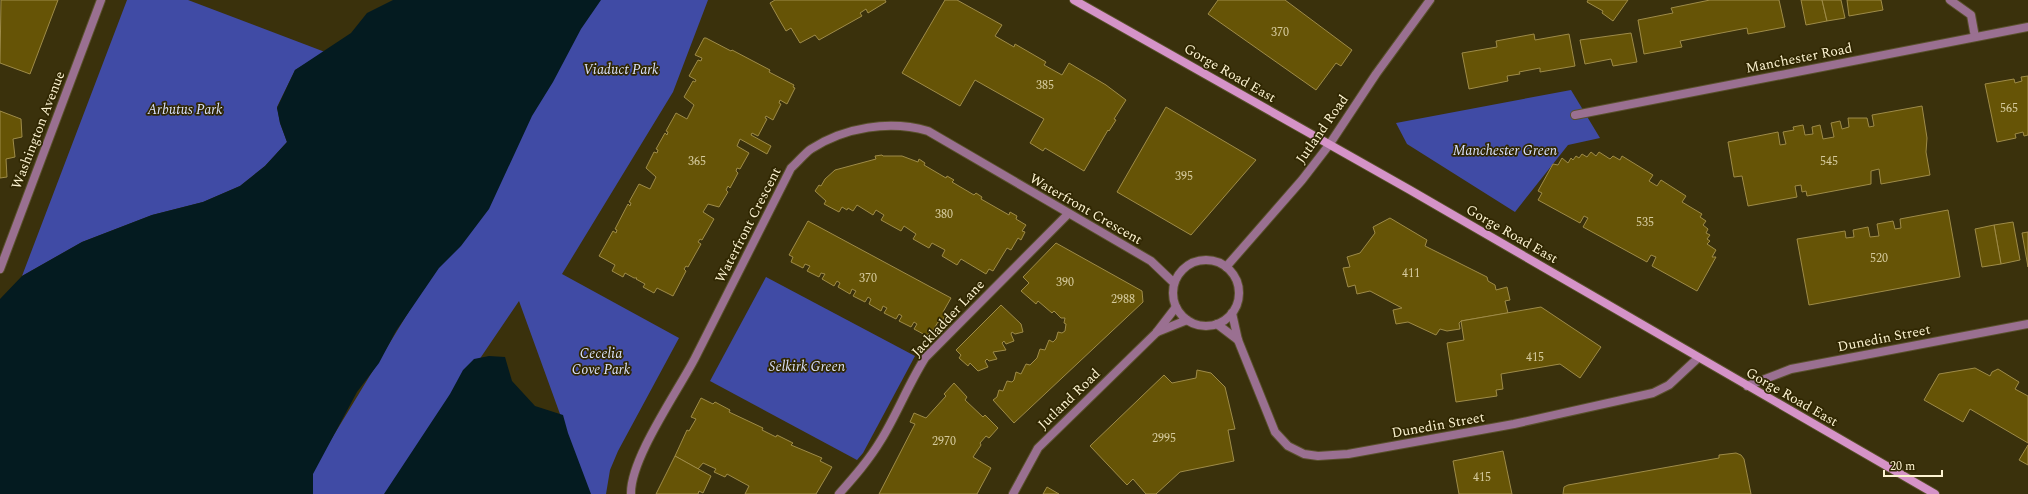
<svg xmlns="http://www.w3.org/2000/svg" width="2028" height="494" font-family="Spectral,serif">
	<rect width="100%" height="100%" fill="#3a310c"/>
	<g fill="#404ba5">
		<polygon points="127,0 188,0 325,52 295,70 277,107 280,123 287,142 265,166 240,186 203,202 152,215 82,242 22,276"/>
		<polygon points="595,0 708,0 673,92 562,274 679,338 618,451 610,470 606,494 589,494 519,301 479,360 398,494 298,494 567,51"/>
		<polygon points="1571,90 1600,138 1568,145 1515,212 1407,144 1396,123"/>
		<polygon points="766,277 915,356 863,453 857,460 710,381"/>
	</g>
	<g fill="#041b20">
		<polygon points="393,0 601,0 581,29 553,82 532,116 489,209 461,246 439,268 396,331 379,363 357,392 313,474 313,494 0,494 0,299 22,276 82,242 152,215 203,202 240,186 265,166 287,142 280,123 277,108 295,70 351,33 367,13"/>
		<polygon points="489,356 505,357 512,381 535,406 563,415 568,433 591,494 384,494 450,394 463,370 474,359"/>
	</g>
	<g fill="#665406" stroke="#9e8b48">
		<polygon points="1,0 58,0 30,74 0,63"/>
		<polygon points="775,0 885,0 886,2 868,13 866,9 860,13 862,16 819,40 815,35 800,43 791,28 786,31 779,19 770,3"/>
		<polygon points="945,0 957,0 1002,25 995,36 1014,47 1015,44 1046,62 1044,65 1062,75 1069,63 1106,85 1126,100 1114,119 1116,120 1109,131 1108,130 1084,171 1045,148 1043,151 1030,143 1044,119 975,80 960,106 902,73"/>
		<polygon points="1218,0 1285,0 1352,50 1341,66 1336,63 1316,90 1208,14"/>
		<polygon points="1588,0 1628,0 1613,21 1602,13 1603,11 1587,2"/>
		<polygon points="1710,0 1779,0 1785,27 1748,34 1747,28 1680,41 1682,47 1644,54 1638,20 1673,13 1671,8"/>
		<polygon points="1801,0 1822,0 1827,21 1806,25"/>
		<polygon points="1822,0 1841,0 1845,18 1827,21"/>
		<polygon points="1847,0 1881,0 1883,10 1849,16"/>
		<polygon points="1631,33 1637,62 1613,66 1611,59 1585,64 1580,40"/>
		<polygon points="1534,34 1535,40 1569,34 1575,66 1540,72 1540,68 1519,72 1520,74 1507,76 1508,81 1469,89 1462,53 1497,47 1496,41"/>
		<polygon points="704,38 706,38 731,51 732,50 770,70 769,72 794,85 793,87 795,88 787,104 780,100 779,103 781,104 773,120 766,116 765,118 767,119 758,136 752,133 751,135 771,146 767,154 740,139 737,146 749,153 740,169 737,168 736,171 738,173 730,188 728,186 726,190 728,192 719,207 708,204 703,212 714,219 702,240 700,239 698,242 701,244 688,267 686,266 684,269 686,271 673,296 657,288 654,293 643,287 645,284 636,279 637,278 634,278 625,273 623,277 612,271 615,265 599,256 613,231 616,233 617,230 615,229 628,204 630,206 631,203 629,202 639,184 650,189 656,177 646,168 654,152 657,153 658,150 656,149 665,133 667,135 668,132 666,131 676,113 687,119 694,105 684,97 693,81 695,82 696,80 689,76 698,60 701,61 702,58 695,55"/>
		<polygon points="2028,76 2028,135 2024,136 2023,132 2015,134 2016,138 1997,142 1985,84 2014,79 2015,83 2022,81 2021,77"/>
		<polygon points="1922,106 1927,138 1926,152 1930,175 1881,184 1879,169 1871,171 1871,184 1807,196 1806,191 1802,192 1801,185 1795,186 1797,197 1748,206 1742,176 1734,177 1728,142 1778,132 1780,145 1786,144 1783,132 1794,130 1793,127 1803,125 1805,135 1813,134 1812,127 1820,125 1823,139 1834,137 1831,123 1840,121 1842,129 1849,127 1848,118 1867,118 1869,127 1874,126 1872,115"/>
		<polygon points="1166,107 1256,160 1191,235 1117,192"/>
		<polygon points="0,111 21,119 22,137 13,139 15,157 6,159 7,177 0,178"/>
		<polygon points="1591,152 1596,156 1599,152 1610,159 1613,156 1620,160 1622,156 1653,175 1649,181 1657,186 1661,180 1686,196 1682,202 1702,214 1700,217 1706,221 1703,225 1708,229 1706,233 1710,235 1707,239 1710,241 1707,244 1716,250 1712,257 1716,257 1697,291 1652,266 1656,257 1651,255 1647,262 1583,227 1588,218 1584,216 1580,223 1538,200 1542,193 1538,191 1553,164 1558,165 1562,158 1568,163 1571,158 1573,160 1576,156 1579,158 1582,154 1587,157"/>
		<polygon points="882,155 883,156 902,156 918,162 919,159 925,163 924,165 946,178 947,176 954,180 952,182 974,195 976,193 982,197 981,199 1009,215 1010,212 1017,216 1016,219 1026,225 1022,231 1025,232 1021,240 1018,238 1011,250 1007,248 993,271 989,269 986,274 961,259 957,265 942,256 945,250 932,243 929,248 913,239 916,234 904,226 901,231 881,220 884,215 876,210 873,215 857,205 853,211 848,208 847,210 842,207 839,212 824,204 826,201 815,191 819,185 821,186 825,179 835,170 876,159 875,156"/>
		<polygon points="1948,210 1960,277 1809,305 1797,239 1845,231 1846,238 1854,237 1853,230 1868,227 1870,237 1879,236 1877,224 1893,221 1895,229 1901,228 1900,219"/>
		<polygon points="1390,218 1427,240 1425,246 1487,277 1488,281 1495,285 1496,290 1507,287 1510,300 1505,301 1508,313 1461,321 1459,323 1460,329 1447,331 1440,329 1436,335 1408,322 1396,324 1393,310 1402,308 1370,291 1357,294 1355,285 1348,287 1343,268 1350,267 1347,257 1360,253 1375,233 1373,227"/>
		<polygon points="808,221 951,298 943,312 946,314 941,323 938,322 932,332 930,331 927,336 914,329 917,324 914,322 911,327 899,321 902,316 899,314 896,319 884,313 887,308 883,306 881,311 869,304 871,299 868,297 865,302 853,296 856,291 852,289 850,294 838,287 840,283 837,281 834,286 822,279 825,274 821,273 819,277 807,271 810,266 805,264 803,268 791,262 793,257 789,255"/>
		<polygon points="2013,222 2020,260 2001,264 1994,225"/>
		<polygon points="1994,225 2001,264 1982,267 1975,229"/>
		<polygon points="2028,232 2028,267 2022,233"/>
		<polygon points="1056,243 1142,291 1143,302 1014,423 993,400 997,397 999,390 1003,391 1007,381 1012,382 1014,380 1016,372 1021,374 1026,364 1030,365 1037,358 1040,349 1045,350 1049,340 1053,342 1056,339 1058,332 1062,333 1065,331 1066,324 1064,323 1065,318 1061,318 1054,311 1052,313 1038,301 1036,304 1021,291 1029,283 1023,277"/>
		<polygon points="1001,305 1021,324 1023,332 1015,334 1012,332 1011,334 1014,341 1006,344 1004,341 1002,343 1006,350 993,352 997,359 989,361 987,359 985,361 988,367 978,371 970,363 968,366 959,358 961,355 956,350"/>
		<polygon points="1541,307 1601,347 1580,378 1560,364 1501,374 1503,389 1496,390 1497,396 1456,402 1447,343 1464,340 1461,321"/>
		<polygon points="1975,368 1990,376 1992,372 1998,369 2019,382 2015,389 2028,396 2028,443 1970,409 1963,422 1924,400 1939,374"/>
		<polygon points="1197,370 1211,373 1225,387 1235,429 1228,430 1234,461 1180,472 1156,494 1146,494 1133,479 1127,485 1090,446 1164,375 1172,383 1196,378"/>
		<polygon points="954,383 967,397 965,400 983,417 985,415 998,428 989,438 986,436 980,443 981,445 973,457 991,468 977,494 879,494 915,424 910,422 914,413 926,418 946,396 944,394"/>
		<polygon points="701,398 713,404 715,402 730,410 729,412 763,428 762,430 776,437 777,435 793,443 791,445 822,458 820,461 832,467 816,494 745,494 749,486 727,474 725,477 714,472 716,469 703,463 698,469 675,456 687,430 689,431 696,419 691,417"/>
		<polygon points="2028,445 2028,465 2019,460"/>
		<polygon points="1503,451 1512,494 1459,494 1453,461"/>
		<polygon points="1736,453 1741,455 1744,459 1751,494 1563,494 1564,487 1568,485 1719,458 1719,455"/>
		<polygon points="675,456 711,476 703,493 699,491 698,494 656,494"/>
		<polygon points="1047,487 1059,494 1043,494"/>
	</g>
	<g fill="none" stroke-linecap="round" stroke-linejoin="round">
		<defs>
			<g id="minor">
				<polyline points="1950,0 1971,15 1975,37"/>
				<polyline points="1575,115 2028,27"/>
				<circle cx="1206" cy="293" r="33"/>
				<polyline points="1226,267 1302,180 1329,145"/>
				<polyline points="0,269 101,0"/>
				<polyline points="1232,313 1238,340 1275,432 1288,446 1304,454 1318,456 1348,454 1514,424 1653,393 1669,385 1698,358"/>
				<polyline points="1217,324 1238,340"/>
				<polyline points="1157,332 1187,320"/>
				<polyline points="1747,386 1791,369 2028,324"/>
				<path d="M 631,494 C 630,459 678,391 695,358 C 727,295 759,231 791,168 C 798,162 804,154 811,149 C 845,127 890,120 928,131 L 1151,261 L 1174,283"/>
				<path d="M 839,494 C 854,477 869,460 881,440 C 897,414 908,385 925,358 L 1068,214"/>
				<polyline points="1013,494 1038,448 1156,333 1176,307"/>
			</g>
			<polyline id="tertiary" points="1329,145 1376,74 1430,0"/>
			<polyline id="secondary" points="1074,0 1410,190 1935,494"/>
		</defs>
		<use href="#minor" stroke="#59502c" stroke-width="10"/>
		<use href="#tertiary" stroke="#59502c" stroke-width="10"/>
		<use href="#secondary" stroke="#59502c" stroke-width="10"/>
		<use href="#minor" stroke="#9a7091" stroke-width="8"/>
		<use href="#tertiary" stroke="#9a7091" stroke-width="8"/>
		<use href="#secondary" stroke="#d593c8" stroke-width="8"/>
	</g>
	<g text-anchor="middle" dominant-baseline="central" stroke-width="3.5" stroke-linejoin="round" paint-order="stroke">
		<g font-size="12" fill="#d6cb9e">
			<text x="1280" y="32">370</text>
			<text x="1045" y="85">385</text>
			<text x="2009" y="108">565</text>
			<text x="697" y="161">365</text>
			<text x="1829" y="161">545</text>
			<text x="1184" y="176">395</text>
			<text x="944" y="214">380</text>
			<text x="1645" y="222">535</text>
			<text x="1879" y="258">520</text>
			<text x="1411" y="273">411</text>
			<text x="868" y="278">370</text>
			<text x="1065" y="282">390</text>
			<text x="1123" y="299">2988</text>
			<text x="1535" y="357">415</text>
			<text x="1164" y="438">2995</text>
			<text x="944" y="441">2970</text>
			<text x="1482" y="477">415</text>
		</g>
		<g font-size="14" fill="#fcf3d1" stroke="#302702">
			<text transform="translate(1799 58) rotate(-11)">Manchester Road</text>
			<text transform="translate(1230 73) rotate(30)">Gorge Road East</text>
			<text transform="translate(1322 129) rotate(-55)">Jutland Road</text>
			<text transform="translate(38 130) rotate(-69)">Washington Avenue</text>
			<text transform="translate(1086 209) rotate(30)">Waterfront Crescent</text>
			<text transform="translate(748 225) rotate(-63)">Waterfront Crescent</text>
			<text transform="translate(1512 234) rotate(30)">Gorge Road East</text>
			<text transform="translate(948 318) rotate(-47)">Jackladder Lane</text>
			<text transform="translate(1884 338) rotate(-11)">Dunedin Street</text>
			<text transform="translate(1792 397) rotate(30)">Gorge Road East</text>
			<text transform="translate(1069 399) rotate(-44)">Jutland Road</text>
			<text transform="translate(1438 425) rotate(-10)">Dunedin Street</text>
		</g>
		<g font-size="14" font-style="italic" fill="#d9e0fa" stroke="#302702">
			<text x="621" y="69">Viaduct Park</text>
			<text x="185" y="109">Arbutus Park</text>
			<text x="1505" y="150">Manchester Green</text>
			<text x="601" y="353">Cecelia<tspan x="601" dy="16">Cove Park</tspan></text>
			<text x="807" y="366">Selkirk Green</text>
		</g>
	</g>
	<path d="M1884 470v6h58v-6" fill="none" stroke="#fcf3d1" stroke-width="2"/>
	<text x="1890" y="470" font-size="12" fill="#fcf3d1" stroke="#302702" stroke-width="3" paint-order="stroke">20 m</text>
</svg>
